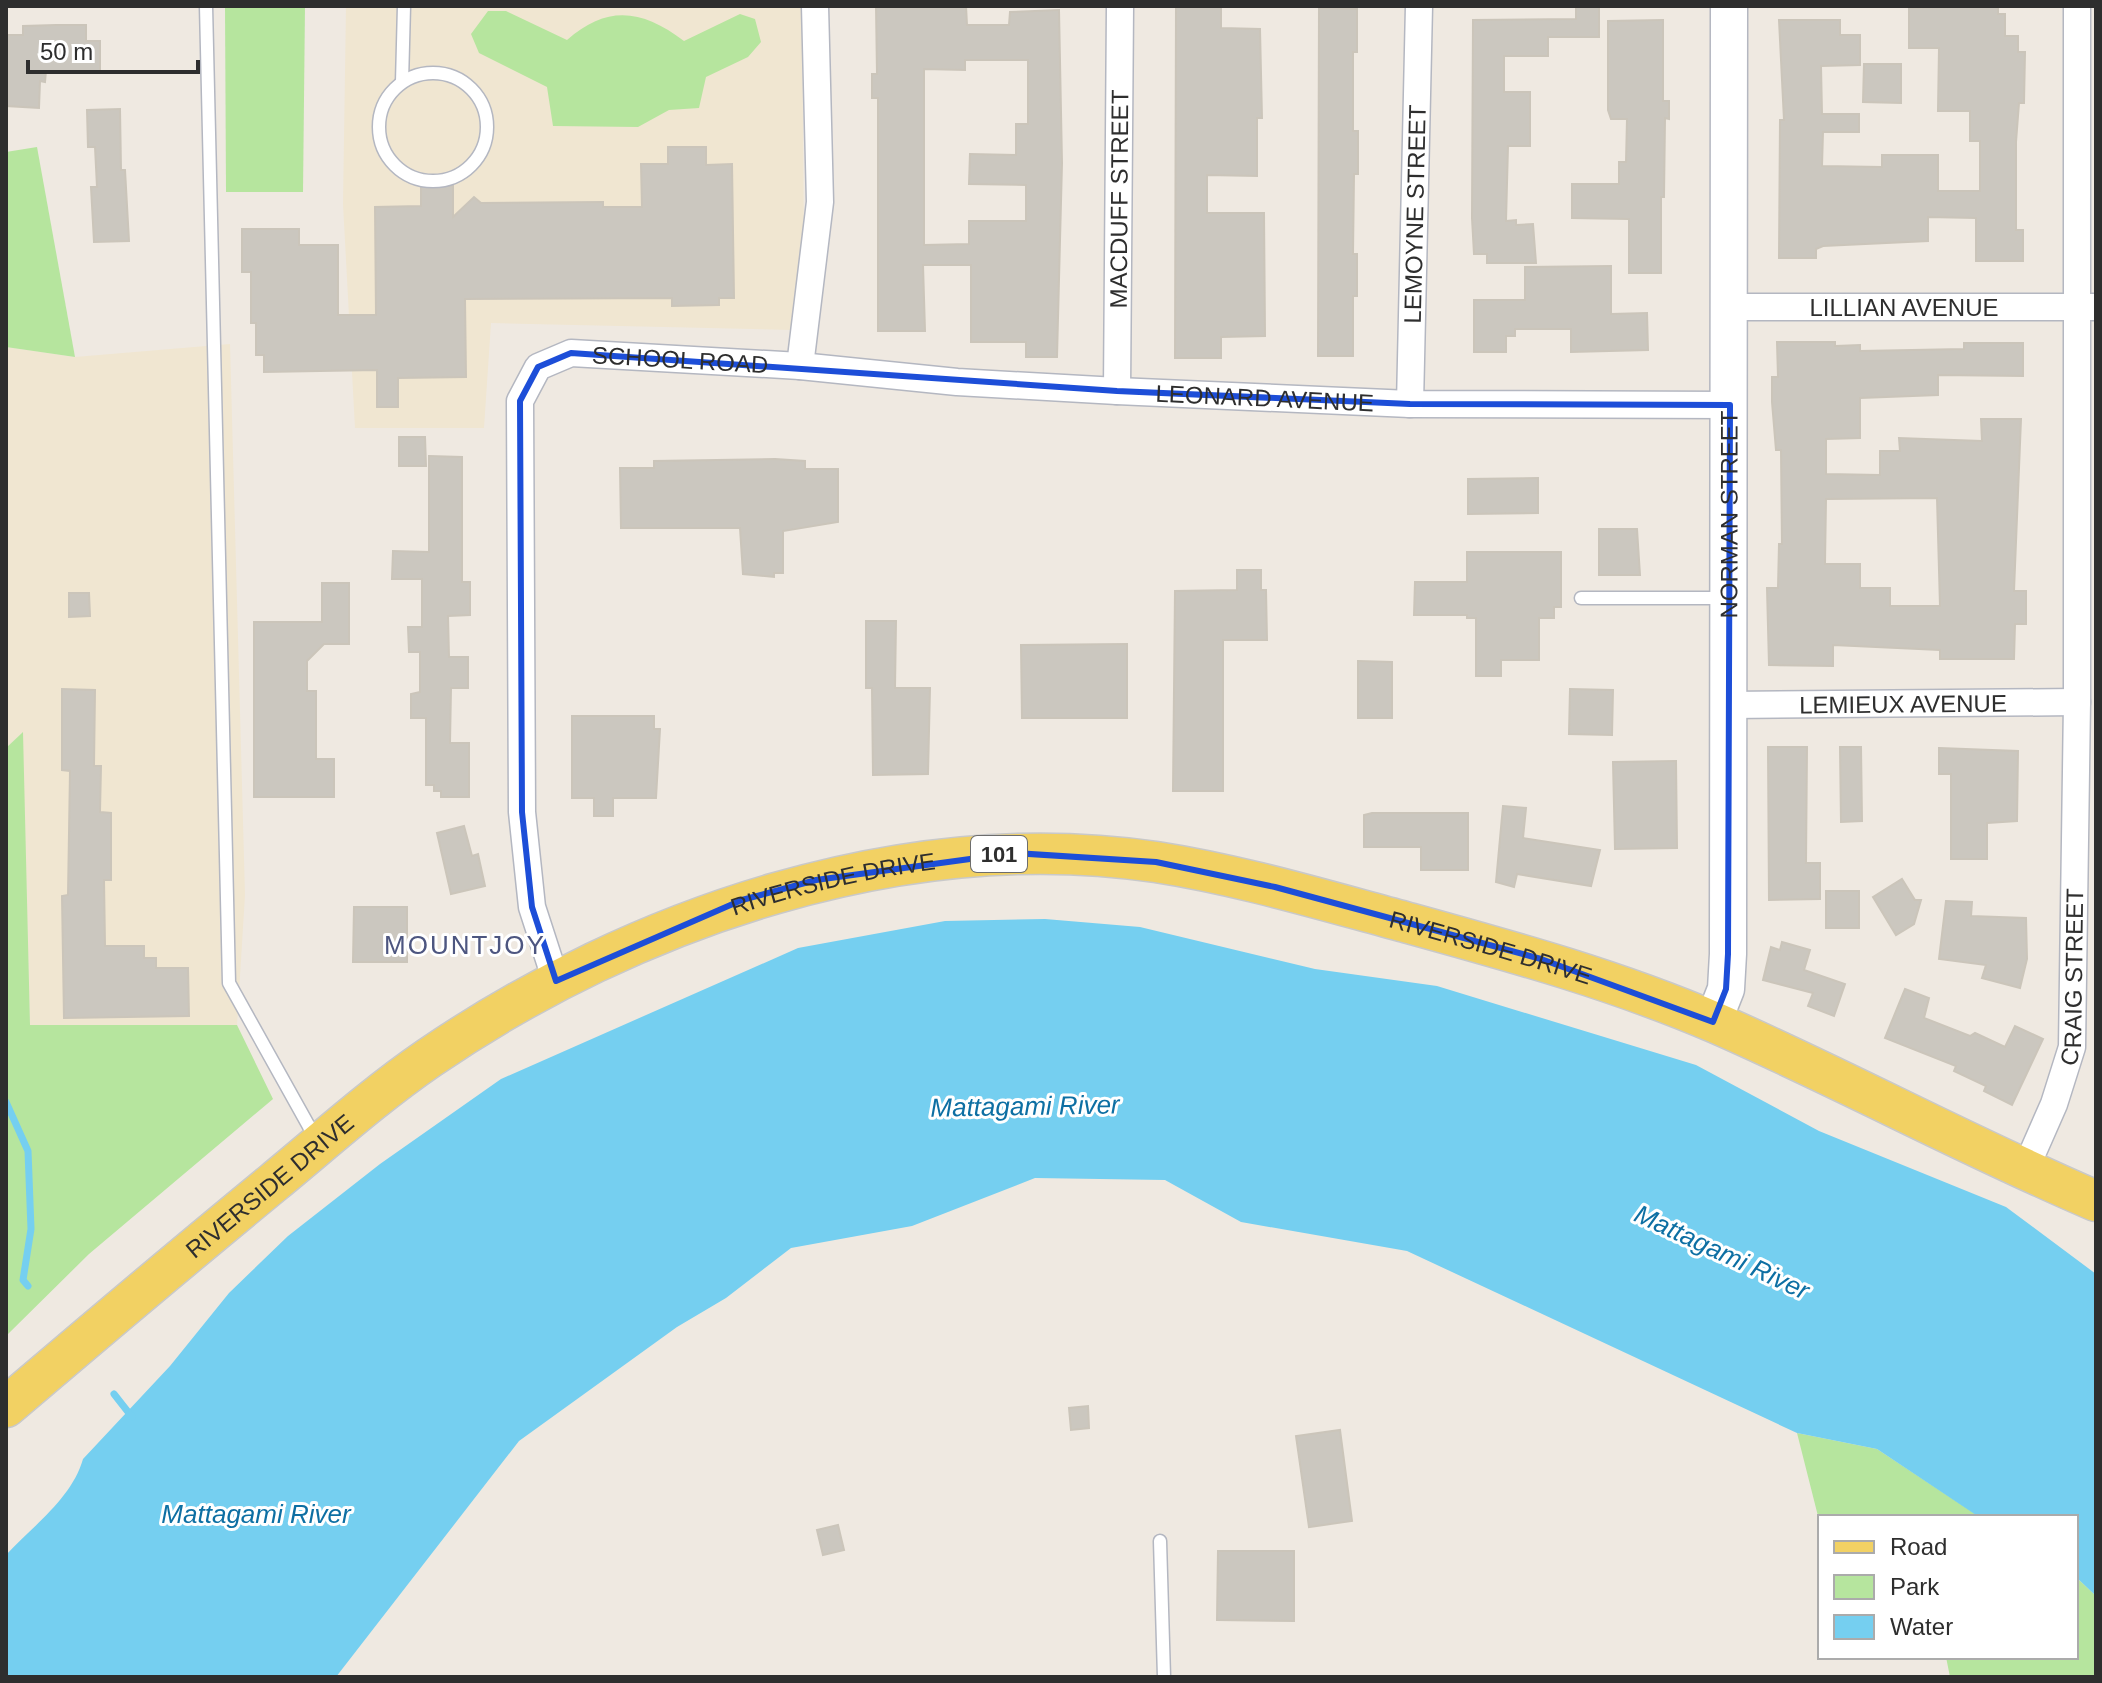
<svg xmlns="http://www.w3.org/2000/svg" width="2102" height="1683" font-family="Arial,sans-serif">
	<rect width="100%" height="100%" fill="#efe9e1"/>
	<g fill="#f0e6d1">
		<polygon points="346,6 802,6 804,253 791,330 491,323 484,428 355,428 343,204"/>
		<polygon points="230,344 245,895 237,1025 30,1025 22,733 6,748 6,347 75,357"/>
	</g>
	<g fill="#b6e59e">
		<polygon points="225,6 305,6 303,192 226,192"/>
		<path d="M 488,11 L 506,11 L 567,40 C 608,4 643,10 684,41 L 740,14 L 755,19 L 761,42 L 748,57 L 706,77 L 699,108 L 669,110 L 638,127 L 553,126 L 547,87 L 479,53 L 471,34 Z"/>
		<polygon points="37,147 75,357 6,347 6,152"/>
		<polygon points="23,732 30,1025 237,1025 273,1099 89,1254 6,1336 6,748"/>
		<polygon points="1797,1433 1877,1449 1980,1517 1820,1517 1820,1524"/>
		<polygon points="2076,1577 2096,1596 2096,1677 1950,1677 1946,1657 2076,1657"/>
	</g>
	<path fill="#75cff0" d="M 1045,919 L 1140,927 L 1315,969 L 1437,986 L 1696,1065 L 1819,1131 L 2006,1207 L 2096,1274 L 2096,1596 L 2076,1577 L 2076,1517 L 1979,1517 L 1877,1449 L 1797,1433 L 1407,1251 L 1241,1222 L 1165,1180 L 1035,1178 L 912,1226 L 791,1248 L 726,1298 L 677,1327 L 519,1441 L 336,1677 L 6,1677 L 6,1555 C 33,1526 72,1498 83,1459 L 170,1366 L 229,1293 L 288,1236 L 380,1164 L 501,1079 L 798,948 L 945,921 Z"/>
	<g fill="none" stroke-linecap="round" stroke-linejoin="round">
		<g stroke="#75cff0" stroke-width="7">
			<polyline points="6,1102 28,1151 31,1229 23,1280 28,1286"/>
			<polyline points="114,1394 132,1417"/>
		</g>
	</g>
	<g fill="#cbc7bf" stroke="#cbc5ba" stroke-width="2" fill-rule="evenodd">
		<path d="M 876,6 L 966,6 L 967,25 L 1009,25 L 1010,12 L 1059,10 L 1062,163 L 1057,357 L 1026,357 L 1026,342 L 971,342 L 971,265 L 923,265 L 925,331 L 878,331 L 878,98 L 872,98 L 872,74 L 877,74 ZM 965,60 L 1028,60 L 1028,124 L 1016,124 L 1016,155 L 970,154 L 969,184 L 1026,185 L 1026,221 L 969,221 L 969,244 L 924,245 L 924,69 L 965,70 Z"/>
		<polygon points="1576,6 1599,6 1599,37 1548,37 1548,56 1504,56 1504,92 1530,92 1530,146 1508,146 1506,221 1516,220 1516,225 1533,224 1536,263 1487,263 1487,254 1474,254 1472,218 1473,20 1576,19"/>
		<polygon points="1998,6 1998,14 2005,14 2005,36 2018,36 2018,52 2025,52 2024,103 2019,103 2016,142 2016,230 2023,230 2023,261 1976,261 1976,218 1928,217 1928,241 1823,246 1816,249 1816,258 1779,258 1780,120 1784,120 1779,20 1840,20 1840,35 1860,35 1860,65 1821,66 1822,114 1859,114 1859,132 1823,132 1822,166 1882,167 1882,155 1938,155 1938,191 1980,191 1980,141 1970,141 1970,111 1938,111 1939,48 1909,48 1909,8"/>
		<polygon points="1176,7 1221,7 1221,28 1260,29 1262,118 1257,118 1257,176 1207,175 1207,213 1264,213 1265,336 1221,337 1221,358 1175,358"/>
		<polygon points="1319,8 1357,9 1357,52 1353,52 1353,131 1358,131 1358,174 1354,174 1353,254 1357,254 1357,296 1353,296 1353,356 1318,356"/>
		<polygon points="1663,20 1663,101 1669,101 1669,119 1665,118 1664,197 1661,197 1661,273 1629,273 1629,219 1572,218 1572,184 1619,184 1619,162 1626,162 1627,119 1611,119 1608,110 1608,21"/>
		<polygon points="56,25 86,25 86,41 100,41 100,71 46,71 45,82 40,81 39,108 6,106 6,35 23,35 23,26"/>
		<polygon points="1864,64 1901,64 1901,103 1863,102"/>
		<polygon points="120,109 121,170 125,170 129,241 94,242 91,187 97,187 95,147 88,147 87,110"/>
		<polygon points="668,147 706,147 706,165 732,164 734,298 719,298 719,305 672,306 672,298 465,299 466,377 398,378 398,407 377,407 377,370 264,372 264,355 256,355 256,323 251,323 251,272 242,272 242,229 299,229 299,245 338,245 338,315 376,315 375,207 421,206 421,186 453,186 453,217 474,197 481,203 603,202 603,207 642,207 641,164 668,164"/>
		<polygon points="1611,266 1611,314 1647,313 1648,350 1571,352 1571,329 1515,329 1515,336 1506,336 1506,352 1474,352 1474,300 1525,300 1525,267"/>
		<path d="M 1777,342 L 1835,342 L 1835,346 L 1860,345 L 1860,351 L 1964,349 L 1964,343 L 2023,343 L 2023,376 L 1938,375 L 1938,395 L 1860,398 L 1860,438 L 1826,439 L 1826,474 L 1880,475 L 1880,451 L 1900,451 L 1899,438 L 1982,441 L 1981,419 L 2021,419 L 2014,591 L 2026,591 L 2026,624 L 2015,624 L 2014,659 L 1940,659 L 1940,650 L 1833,645 L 1833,666 L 1769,665 L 1767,588 L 1778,588 L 1779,544 L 1782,544 L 1781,450 L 1776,450 L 1772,402 L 1772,377 L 1778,377 ZM 1937,498 L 1940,606 L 1890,606 L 1890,588 L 1860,588 L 1860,564 L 1825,564 L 1826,499 Z"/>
		<polygon points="399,437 425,437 426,466 399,466"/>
		<polygon points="429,456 462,457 462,582 470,582 470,615 448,616 449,657 468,657 468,688 451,688 450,743 469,743 469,797 441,797 441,791 434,791 434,785 426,785 426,718 411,718 411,694 420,692 420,652 409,652 408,627 422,627 422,579 392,579 393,551 429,552"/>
		<polygon points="775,459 805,461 805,469 838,469 838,522 783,531 783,573 774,573 774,577 743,574 740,528 621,528 620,468 654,468 654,461"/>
		<polygon points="1538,478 1538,513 1468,514 1468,479"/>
		<polygon points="1599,529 1637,529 1640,575 1599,575"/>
		<polygon points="1467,552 1561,552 1561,607 1554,607 1554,618 1539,618 1539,660 1501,660 1501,676 1476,676 1476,618 1467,618 1467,615 1414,615 1415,582 1467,582"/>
		<polygon points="1237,570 1261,570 1261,590 1266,590 1267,640 1223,640 1223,791 1173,791 1175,591 1237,590"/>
		<polygon points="322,583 349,583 349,644 324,644 307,661 307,691 316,691 316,759 334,759 334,797 254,797 254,622 322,622"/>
		<polygon points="69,593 89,593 90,616 69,617"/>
		<polygon points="866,621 896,621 895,688 930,688 928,774 873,775 872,688 866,688"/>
		<polygon points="1127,644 1127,718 1022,718 1021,645"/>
		<polygon points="1358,661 1392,662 1392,718 1358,718"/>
		<polygon points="62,689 95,690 94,766 101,766 100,812 111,813 111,880 104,880 105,946 144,946 144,958 156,958 156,968 188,968 189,1016 64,1018 62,896 68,895 70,771 62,770"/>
		<polygon points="1570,689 1613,690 1612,735 1569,734"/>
		<polygon points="572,716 654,716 654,729 660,729 656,798 613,798 613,816 594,816 594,798 572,798"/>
		<polygon points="1768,747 1807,747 1806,863 1820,863 1820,899 1769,900"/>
		<polygon points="1840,747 1861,747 1862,821 1841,822"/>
		<polygon points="1939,748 2018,751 2017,821 1987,823 1987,859 1951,859 1951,774 1939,774"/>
		<polygon points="1676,761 1677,848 1615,849 1613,762"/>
		<polygon points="1503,806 1526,808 1523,838 1600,850 1591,886 1517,874 1514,887 1496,882"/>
		<polygon points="1372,813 1468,813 1468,870 1421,870 1421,847 1364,847 1364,815"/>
		<polygon points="464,826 472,856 478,854 485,886 451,894 437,833"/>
		<polygon points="1902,879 1915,900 1921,900 1914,924 1896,935 1873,897"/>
		<rect x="1826" y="891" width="33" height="37"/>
		<polygon points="1946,901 1972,902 1971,916 2026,918 2027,959 2020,988 1982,978 1986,965 1939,959"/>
		<polygon points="354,907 407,907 407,962 353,962"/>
		<polygon points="1782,942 1810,950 1804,970 1845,984 1834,1016 1808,1006 1813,993 1763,980 1771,947 1780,950"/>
		<polygon points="1905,989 1929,998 1924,1018 1970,1036 1975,1033 2005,1047 2015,1026 2043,1039 2012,1105 1984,1091 1986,1086 1954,1071 1956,1066 1885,1038"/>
		<polygon points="1088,1406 1089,1428 1071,1430 1069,1408"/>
		<polygon points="1340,1430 1352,1521 1309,1527 1296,1436"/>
		<polygon points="838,1525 844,1550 823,1555 817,1530"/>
		<polygon points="1218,1551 1294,1551 1294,1621 1217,1620"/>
	</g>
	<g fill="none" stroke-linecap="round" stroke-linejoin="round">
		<defs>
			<g id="lane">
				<polyline points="206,6 229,983 316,1139"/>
				<circle cx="433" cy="127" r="54"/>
				<polyline points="402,82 404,6"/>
				<polyline points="1581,598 1726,598"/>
				<polyline points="1160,1541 1164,1677"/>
			</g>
			<g id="street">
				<path id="s1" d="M 1728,307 L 2096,307"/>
				<polyline points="800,366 820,202 815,6"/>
				<path id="s2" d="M 1117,391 L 1120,6"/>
				<path id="s3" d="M 1410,404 L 1419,6"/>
				<path id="s4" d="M 1729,705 L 2077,702"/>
				<path id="s5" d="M 556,981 L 532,907 L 522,812 L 520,401 L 538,367 L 571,353 L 800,366 L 957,382 L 1117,391 L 1410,404 L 1730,405"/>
				<path id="s6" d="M 2025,1170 L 2054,1104 L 2072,1047 L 2077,702 L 2077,6"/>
			</g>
			<g id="secondary">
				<path id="s7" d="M 1713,1022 L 1726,989 L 1728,954 L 1729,6"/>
			</g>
			<g id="primary">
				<path id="s8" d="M 6,1407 C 95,1331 184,1256 274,1182 C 325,1140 375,1095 429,1058 C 635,917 905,825 1156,862 C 1240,875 1323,900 1405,922 C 1510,951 1616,980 1716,1023 C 1844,1079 1967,1146 2096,1201"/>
			</g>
		</defs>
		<use href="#lane" stroke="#b4b7c1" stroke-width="15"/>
		<use href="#street" stroke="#b4b7c1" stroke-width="29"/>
		<use href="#secondary" stroke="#b4b7c1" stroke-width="39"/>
		<use href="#primary" stroke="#c9c9c9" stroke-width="43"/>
		<use href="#lane" stroke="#fff" stroke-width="12"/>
		<use href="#street" stroke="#fff" stroke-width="26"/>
		<use href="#secondary" stroke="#fff" stroke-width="36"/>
		<use href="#primary" stroke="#f2d163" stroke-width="40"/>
	</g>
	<path fill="none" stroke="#1d4ed8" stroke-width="6" stroke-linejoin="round" d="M 571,353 L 1117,391 L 1410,404 L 1730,405 L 1728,954 L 1726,989 L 1713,1022 L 1541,959 L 1275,887 L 1156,862 L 1014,853 L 816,880 L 742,900 L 556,981 L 532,907 L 522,812 L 520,401 L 538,367 Z"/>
	<g text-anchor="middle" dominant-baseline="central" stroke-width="6" stroke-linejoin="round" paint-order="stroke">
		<rect fill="#fff" stroke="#6d6d6d" stroke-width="2" x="971" y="836" width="56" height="36" rx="6"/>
		<g font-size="22" font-weight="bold" fill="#2e2e2e">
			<text x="999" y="854">101</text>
		</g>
		<g font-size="24" fill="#2e2e2e" stroke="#fff">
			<text stroke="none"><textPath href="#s2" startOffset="192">MACDUFF STREET</textPath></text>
			<text stroke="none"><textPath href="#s3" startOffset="190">LEMOYNE STREET</textPath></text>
			<text stroke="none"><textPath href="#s1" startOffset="176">LILLIAN AVENUE</textPath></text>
			<text stroke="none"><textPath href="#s5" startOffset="768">SCHOOL ROAD</textPath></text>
			<text stroke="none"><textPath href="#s5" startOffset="1354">LEONARD AVENUE</textPath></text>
			<text stroke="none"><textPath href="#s7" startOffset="510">NORMAN STREET</textPath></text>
			<text stroke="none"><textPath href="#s4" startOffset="174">LEMIEUX AVENUE</textPath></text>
			<text stroke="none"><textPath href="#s8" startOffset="992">RIVERSIDE DRIVE</textPath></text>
			<text stroke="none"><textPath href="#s8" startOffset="1664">RIVERSIDE DRIVE</textPath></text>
			<text stroke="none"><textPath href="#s6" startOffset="202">CRAIG STREET</textPath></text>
			<text stroke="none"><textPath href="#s8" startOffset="344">RIVERSIDE DRIVE</textPath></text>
		</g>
		<g font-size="26" letter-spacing="2" fill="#4d5680" stroke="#fff">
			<text x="465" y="945">MOUNTJOY</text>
		</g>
		<g font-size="26" font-style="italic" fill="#0d6fa3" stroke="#fff">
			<text transform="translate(1025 1106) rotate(-1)">Mattagami River</text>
			<text transform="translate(1722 1252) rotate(25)">Mattagami River</text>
			<text x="256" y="1514">Mattagami River</text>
		</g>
	</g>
	<rect width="2102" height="1683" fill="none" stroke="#2e2e2e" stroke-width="16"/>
	<rect x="1818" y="1515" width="260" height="144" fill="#ffffff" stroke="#ababab" stroke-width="2"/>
	<rect x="1834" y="1541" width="40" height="12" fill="#f2d163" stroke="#ababab" stroke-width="2"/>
	<text x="1890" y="1555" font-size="24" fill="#2e2e2e">Road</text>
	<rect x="1834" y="1575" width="40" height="24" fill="#b6e59e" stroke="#ababab" stroke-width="2"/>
	<text x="1890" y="1595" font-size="24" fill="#2e2e2e">Park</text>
	<rect x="1834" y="1615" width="40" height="24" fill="#75cff0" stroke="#ababab" stroke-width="2"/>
	<text x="1890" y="1635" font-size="24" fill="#2e2e2e">Water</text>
	<path d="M28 60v12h170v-12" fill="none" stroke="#2e2e2e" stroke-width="4"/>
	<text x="40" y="60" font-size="24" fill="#2e2e2e" stroke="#ffffff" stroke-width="6" paint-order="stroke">50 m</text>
</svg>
